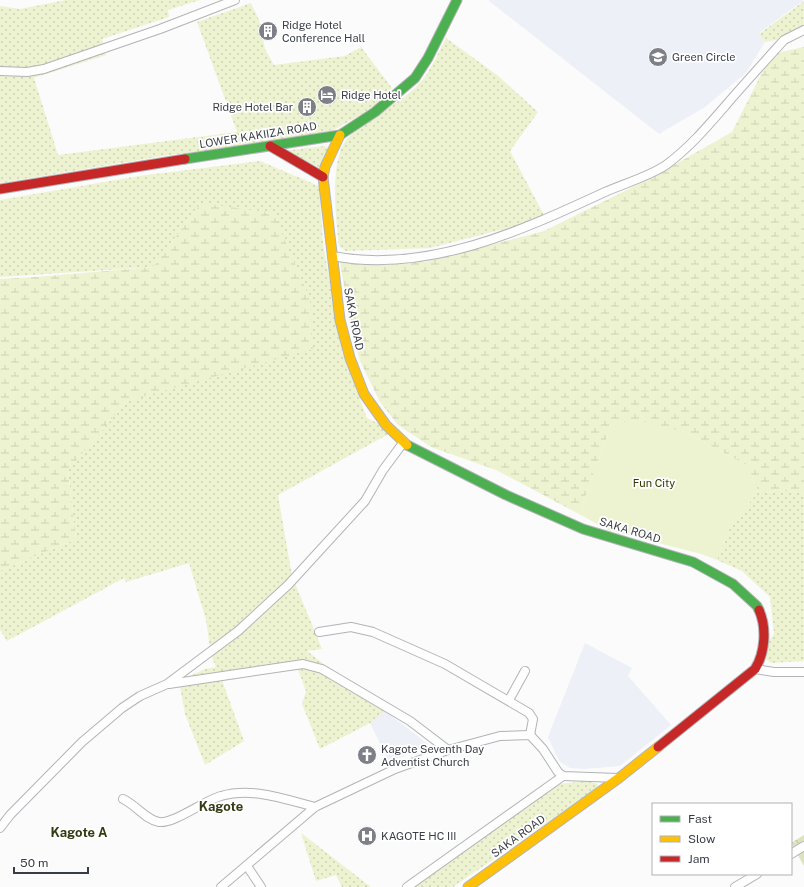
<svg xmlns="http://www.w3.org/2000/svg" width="804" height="887" font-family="'Public Sans',sans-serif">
	<defs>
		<pattern id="grass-dots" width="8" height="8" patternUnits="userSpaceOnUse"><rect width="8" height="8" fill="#edf3d0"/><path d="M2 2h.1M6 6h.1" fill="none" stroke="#ccd1b4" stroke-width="1.8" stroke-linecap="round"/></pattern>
		<pattern id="forest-crowns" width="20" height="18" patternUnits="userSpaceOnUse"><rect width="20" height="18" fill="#dde3bd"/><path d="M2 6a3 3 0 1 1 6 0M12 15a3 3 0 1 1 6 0" fill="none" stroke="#bec4a4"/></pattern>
		<pattern id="wetland-marsh" width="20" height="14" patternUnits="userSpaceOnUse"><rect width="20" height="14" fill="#edf3d0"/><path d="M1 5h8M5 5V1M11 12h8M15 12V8" fill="none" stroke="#ccd1b4"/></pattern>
	</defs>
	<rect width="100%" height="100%" fill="#fbfbfb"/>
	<g fill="#edf0f7">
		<polygon points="490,0 804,0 759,33 765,42 746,73 705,107 659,134 489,1"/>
		<polygon points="585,643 632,668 628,676 671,725 620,766 584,769 570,768 559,761 548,737"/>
		<polygon points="385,711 429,745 389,762 370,723"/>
	</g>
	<g fill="url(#grass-dots)">
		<polygon points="66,0 200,0 168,10 169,17 102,39 106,55 34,78 58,155 237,132 197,22 251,3 259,20 265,49 274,65 345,56 361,47 392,88 375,105 357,117 333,130 253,146 169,155 0,183 0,6 20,9"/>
		<polygon points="804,1 804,35 765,42 759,34"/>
		<path d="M 446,38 L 497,75 L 538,112 L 510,151 L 544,215 L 528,223 L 430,248 L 346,251 L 339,246 C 336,219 331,175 341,149 C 351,125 393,108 413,90 C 429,76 436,57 446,38 Z"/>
		<polygon points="324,146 331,149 321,168 282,151"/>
		<polygon points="260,161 319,186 323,243 342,352 367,418 394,431 278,495 292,576 322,649 307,651 385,711 370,723 320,749 302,704 306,691 295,662 222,680 244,741 205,765 185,714 179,681 205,669 216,667 211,655 206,620 189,563 126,582 124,578 7,641 0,630 0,571 76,539 68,470 127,401 192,382 201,203 153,267 0,277 0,200 139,176"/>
		<polygon points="788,490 804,494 804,661 771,663 766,659 769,641 774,634 770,597 742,571 717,560 730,527 758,492"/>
		<polygon points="587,781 598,784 597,788 453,887 403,887 558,784"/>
		<polygon points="301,833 367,884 371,887 342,887 336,875 316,881"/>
	</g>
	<polygon fill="url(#forest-crowns)" points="804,835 804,866 791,843"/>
	<g fill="url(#wetland-marsh)">
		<polygon points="804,47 804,494 788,490 758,492 748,466 685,432 612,423 579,514 496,470 431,447 398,425 380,402 360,361 348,312 340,262 425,262 544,231 651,178 732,132 769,59 777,53"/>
		<polygon points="201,203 273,213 310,299 313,349 127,401 68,470 76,539 0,571 0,279 35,277 153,267"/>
	</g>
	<polygon fill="#edf3d0" points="638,420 685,432 748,466 758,492 730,527 717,560 701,554 608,530 579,514 612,423"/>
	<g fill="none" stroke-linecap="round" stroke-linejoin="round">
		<defs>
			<g id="street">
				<polyline points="0,71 27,72 44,69 160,29 235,0"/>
				<path d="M 332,256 C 427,274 521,231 605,192 C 623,184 650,176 666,165 C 689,148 707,127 726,105 C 745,83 765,61 784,40 L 804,30"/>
				<polyline points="319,632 351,627 373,632 445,664 529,713 533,719 530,735"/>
				<polyline points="755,669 774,672 804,672"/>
				<polyline points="169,684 303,664 322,669 410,721 448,750"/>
				<polyline points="509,700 525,671"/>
				<path d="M 123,799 C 136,805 146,820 159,822 C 174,824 205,800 221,796 C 253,787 284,799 315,807"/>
				<polyline points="0,828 10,815 82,742 122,708 140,696 167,684 238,631 288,585 365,501 383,470 403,443"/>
				<polyline points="791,854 804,846"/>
				<polyline points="247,866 261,887"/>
				<polyline points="221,887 315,807 395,769 448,750 500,736 530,735 543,749 558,772 563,776 618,778"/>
				<polyline points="407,887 563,776"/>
				<polyline points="735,887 757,874"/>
			</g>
			<g id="fast">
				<polyline points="185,159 340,135 375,112 415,78 428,58 457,0"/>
				<polyline points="407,445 506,495 583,529 693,562 733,584 757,606 759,610"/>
			</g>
			<g id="slow">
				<polyline points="340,135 325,167 323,177 340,320 350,358 364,394 386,425 407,445"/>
				<polyline points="468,887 619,778 658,747"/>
			</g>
			<g id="jam">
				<polyline points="270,146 323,177"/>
				<polyline points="0,189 185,159"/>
				<path d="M 658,747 L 755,669 C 765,653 767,628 759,610"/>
			</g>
		</defs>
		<use href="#street" stroke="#b1b3b7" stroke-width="10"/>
		<use href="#fast" stroke="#b1b3b7" stroke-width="11"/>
		<use href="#slow" stroke="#b1b3b7" stroke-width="11"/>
		<use href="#jam" stroke="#b1b3b7" stroke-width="11"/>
		<use href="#street" stroke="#fefefe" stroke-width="8"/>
		<use href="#fast" stroke="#4caf50" stroke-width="9"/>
		<use href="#slow" stroke="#ffc107" stroke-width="9"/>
		<use href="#jam" stroke="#c62828" stroke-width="9"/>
	</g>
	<defs>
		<symbol id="building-disc" viewBox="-11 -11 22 22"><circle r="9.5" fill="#7d8086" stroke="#fff"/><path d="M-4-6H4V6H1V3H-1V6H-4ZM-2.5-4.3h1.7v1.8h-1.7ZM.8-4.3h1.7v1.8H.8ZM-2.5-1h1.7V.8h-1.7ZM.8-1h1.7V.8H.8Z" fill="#fff"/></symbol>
		<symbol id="school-disc" viewBox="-11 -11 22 22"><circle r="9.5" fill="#7d8086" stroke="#fff"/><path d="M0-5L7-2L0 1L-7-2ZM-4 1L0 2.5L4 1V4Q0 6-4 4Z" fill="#fff"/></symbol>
		<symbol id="hotel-disc" viewBox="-11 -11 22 22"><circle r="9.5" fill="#7d8086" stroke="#fff"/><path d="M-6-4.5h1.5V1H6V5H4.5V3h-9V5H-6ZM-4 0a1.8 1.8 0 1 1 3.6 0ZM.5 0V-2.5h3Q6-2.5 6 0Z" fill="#fff"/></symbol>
		<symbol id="church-disc" viewBox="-11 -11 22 22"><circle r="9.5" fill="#7d8086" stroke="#fff"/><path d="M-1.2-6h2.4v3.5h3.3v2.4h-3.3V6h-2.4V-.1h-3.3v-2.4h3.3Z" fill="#fff"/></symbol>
		<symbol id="hospital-disc" viewBox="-11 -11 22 22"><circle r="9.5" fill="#7d8086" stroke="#fff"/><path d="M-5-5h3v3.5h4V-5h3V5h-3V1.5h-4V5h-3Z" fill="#fff"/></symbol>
	</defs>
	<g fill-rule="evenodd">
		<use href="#building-disc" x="257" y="20" width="22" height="22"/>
		<use href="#school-disc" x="647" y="46" width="22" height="22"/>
		<use href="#hotel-disc" x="316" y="84" width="22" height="22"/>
		<use href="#building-disc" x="296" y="96" width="22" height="22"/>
		<use href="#church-disc" x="356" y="744" width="22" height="22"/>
		<use href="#hospital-disc" x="356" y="825" width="22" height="22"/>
	</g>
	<g text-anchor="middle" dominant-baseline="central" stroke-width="3.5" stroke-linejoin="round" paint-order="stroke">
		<g font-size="11" fill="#393d47" stroke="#fff" text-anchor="start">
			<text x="282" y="25">Ridge Hotel<tspan x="282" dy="13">Conference Hall</tspan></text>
			<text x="672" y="57">Green Circle</text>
			<text x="341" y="95">Ridge Hotel</text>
			<text x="293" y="107" text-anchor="end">Ridge Hotel Bar</text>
			<text x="381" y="749">Kagote Seventh Day<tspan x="381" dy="13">Adventist Church</tspan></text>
			<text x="381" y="836">KAGOTE HC III</text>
		</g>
		<g font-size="11" fill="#393d47" stroke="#fff">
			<text transform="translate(258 135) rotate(-9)">LOWER KAKIIZA ROAD</text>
			<text transform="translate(354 319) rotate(79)">SAKA ROAD</text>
			<text transform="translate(630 530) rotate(17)">SAKA ROAD</text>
			<text transform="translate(518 836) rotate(-36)">SAKA ROAD</text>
		</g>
		<g font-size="11" fill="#343a02" stroke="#fff">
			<text x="654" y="483">Fun City</text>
		</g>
		<g font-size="13" font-weight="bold" fill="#353a12" stroke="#fff">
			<text x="221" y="806">Kagote</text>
			<text x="79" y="832">Kagote A</text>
		</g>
	</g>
	<rect x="652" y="803" width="140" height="72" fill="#ffffff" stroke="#b0b1b5"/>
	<rect x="660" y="816" width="20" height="6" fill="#4caf50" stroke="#b0b1b5"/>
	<text x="688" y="823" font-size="12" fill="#393d47">Fast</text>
	<rect x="660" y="836" width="20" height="6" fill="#ffc107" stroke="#b0b1b5"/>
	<text x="688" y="843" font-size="12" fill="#393d47">Slow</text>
	<rect x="660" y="856" width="20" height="6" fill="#c62828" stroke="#b0b1b5"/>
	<text x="688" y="863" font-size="12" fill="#393d47">Jam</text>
	<path d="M14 867v6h74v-6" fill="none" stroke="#393d47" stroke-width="2"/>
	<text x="20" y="867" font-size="12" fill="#393d47" stroke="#ffffff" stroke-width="3" paint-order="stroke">50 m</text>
</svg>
